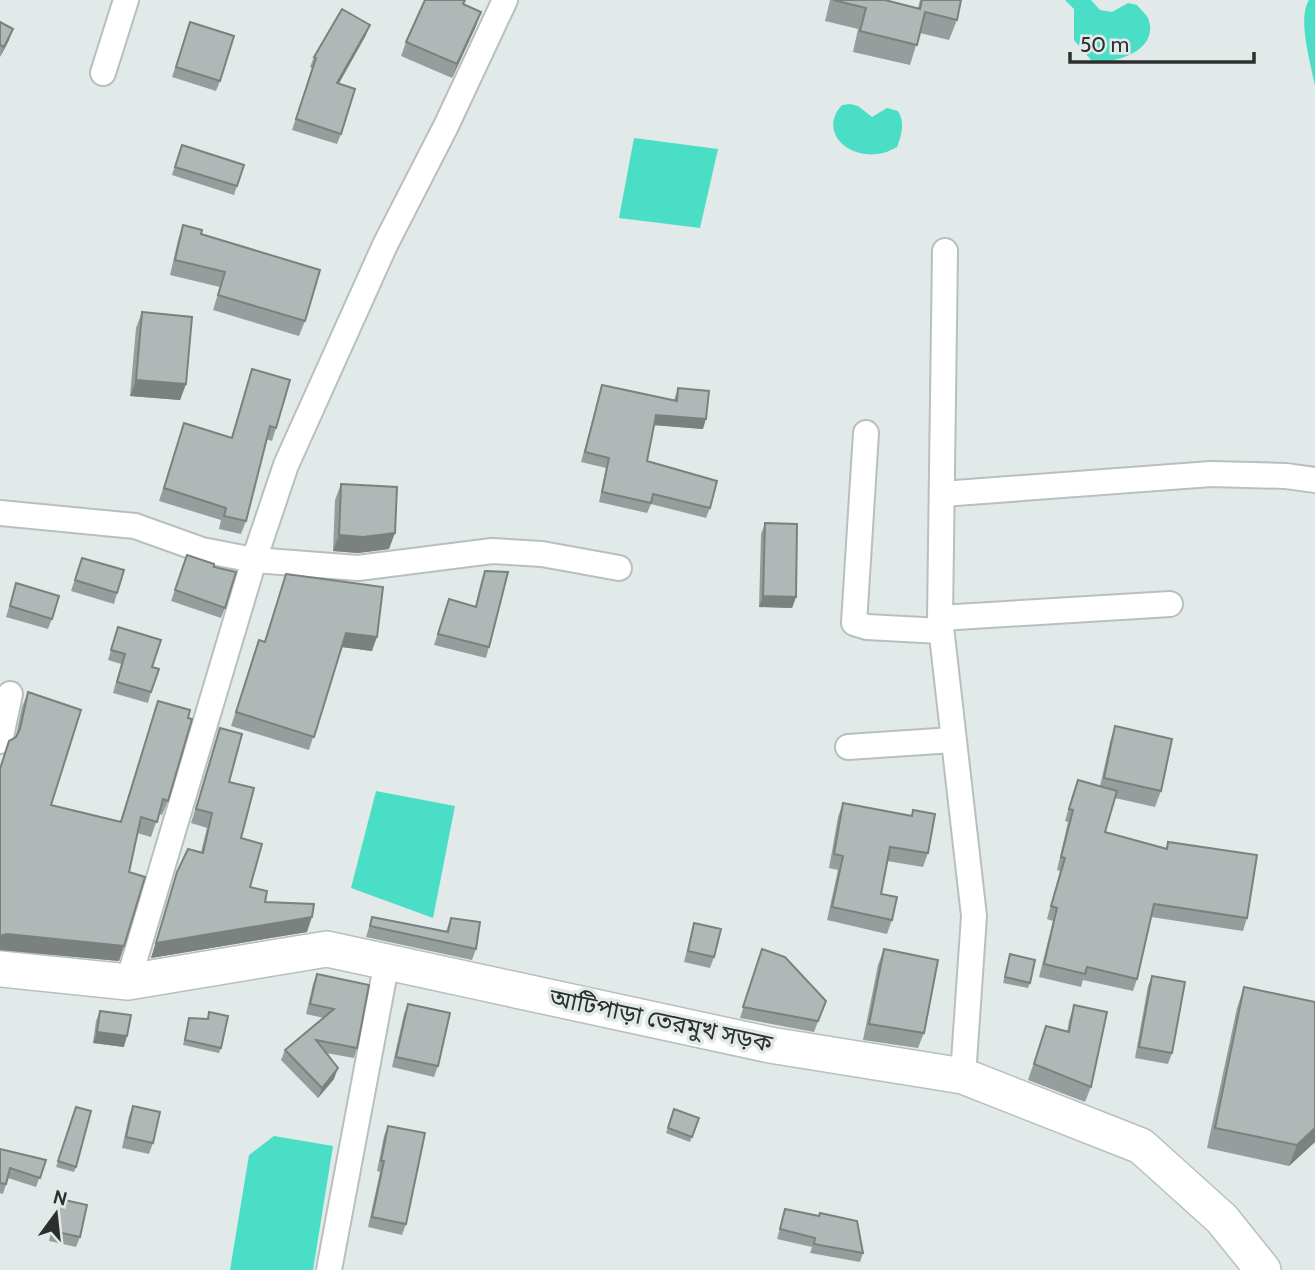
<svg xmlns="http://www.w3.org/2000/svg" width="1315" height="1270" font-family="Cabin,'Noto Sans Bengali',sans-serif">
	<rect width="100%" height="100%" fill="#e1eae8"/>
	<g fill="#4bdec7">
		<path d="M 1065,0 L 1091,0 L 1100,10 L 1112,12 L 1128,3 L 1137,5 C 1140,9 1146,14 1148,18 C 1161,49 1115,66 1091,60 L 1074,40 L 1074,9 Z"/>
		<path d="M 1309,0 L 1315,0 L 1315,86 C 1311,64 1297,19 1309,0 Z"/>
		<path d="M 850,104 L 858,106 L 872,117 L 887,108 L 898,111 C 905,122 902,134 897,147 C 859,170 814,135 842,105 Z"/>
		<polygon points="634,138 718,149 700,228 619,218"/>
		<polygon points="376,791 455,806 433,918 351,888"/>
		<polygon points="274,1136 333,1146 313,1270 230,1270 249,1155"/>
	</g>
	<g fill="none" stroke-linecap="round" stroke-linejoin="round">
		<defs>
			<g id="street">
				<polyline points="103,73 126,0"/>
				<polyline points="945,251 940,618 974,916 963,1076"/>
				<polyline points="866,433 854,623 867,627 941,631"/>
				<polyline points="942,494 1211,474 1286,476 1315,480"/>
				<polyline points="0,513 135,526 202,550 254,560 358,568 492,551 542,554 619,568"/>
				<polyline points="940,618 1170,604"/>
				<polyline points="0,741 10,694"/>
				<polyline points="848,747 953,740"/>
				<polyline points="128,982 254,560 286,465 385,245 446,126 505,0"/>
				<polyline points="329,1270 387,961"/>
			</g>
			<polyline id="secondary" points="0,969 128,982 327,949 770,1045 963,1076 1141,1146 1222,1219 1263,1270"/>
		</defs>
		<use href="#street" stroke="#b7c0be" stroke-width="28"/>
		<use href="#secondary" stroke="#b7c0be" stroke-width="38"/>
		<use href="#street" stroke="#fff" stroke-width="24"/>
		<use href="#secondary" stroke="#fff" stroke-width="35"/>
	</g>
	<g fill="#969e9d">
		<polygon points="830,0 885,0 918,8 920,0 961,0 957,20 949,40 920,33 910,65 853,52 858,29 825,21"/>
		<polygon points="464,4 476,26 452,78 401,56 406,42"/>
		<polygon points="0,22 9,40 0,57"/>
		<polygon points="190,22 220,81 216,91 172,77"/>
		<polygon points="366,35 339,83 341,134 337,144 292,130 312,68 310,67 314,57"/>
		<polygon points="179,153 244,165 234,195 172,175"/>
		<polygon points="183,225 201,234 305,321 299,336 213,310 220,287 170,275 178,240"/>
		<polygon points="142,312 186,384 180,400 130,396 136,328"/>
		<polygon points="252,369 276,428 272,441 266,439 246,521 241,534 219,529 221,520 159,501 184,423 231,438"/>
		<polygon points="602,385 674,400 678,388 703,429 654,425 647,461 710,508 706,518 651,504 647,513 599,502 606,468 581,462"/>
		<polygon points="341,484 389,549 358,553 333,551 335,500"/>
		<polygon points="765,523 796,597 792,608 759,607 761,534"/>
		<polygon points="187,555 214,567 225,608 221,618 171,601"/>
		<polygon points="82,558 117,593 114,604 71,591"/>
		<polygon points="485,571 489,647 486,658 434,645 449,599 475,607 481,582"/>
		<polygon points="286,574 372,651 342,647 309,750 231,726 254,654 259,640 264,642"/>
		<polygon points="16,583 52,619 48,629 6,617"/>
		<polygon points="118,627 151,692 148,703 113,693 121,664 108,660"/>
		<polygon points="28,692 51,805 120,822 158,701 168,801 162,815 159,814 151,837 137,833 129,872 124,946 119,961 0,950 0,767 9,741 16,736 22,707"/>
		<polygon points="1115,726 1161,791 1155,807 1115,798 1105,832 1166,848 1168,842 1247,918 1243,931 1151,917 1137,979 1133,991 1083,980 1081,987 1039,977 1053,921 1047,919 1060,871 1057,870 1068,822 1065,821 1073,793 1078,780 1100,786 1110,742"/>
		<polygon points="220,728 229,782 250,887 265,902 307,932 151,958 177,872 201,852 207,828 191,823"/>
		<polygon points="843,803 911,816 913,810 928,853 923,867 887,861 881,894 892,920 887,934 827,920 838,870 829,868 838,817"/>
		<polygon points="372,917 446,931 451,918 476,949 472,960 366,937"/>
		<polygon points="694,923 714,957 710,968 684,962 691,934"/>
		<polygon points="884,949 924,1033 918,1048 863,1040 878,965"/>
		<polygon points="1010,954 1030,983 1028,988 1003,983"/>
		<polygon points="758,960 826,1001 814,1032 740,1018"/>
		<polygon points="317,974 357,1048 354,1058 326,1053 334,1079 318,1098 281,1060 285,1050 324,1018 306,1014 313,984"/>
		<polygon points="1152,976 1172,1053 1168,1064 1135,1058 1148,986"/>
		<polygon points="1244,987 1315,1142 1289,1166 1207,1148 1237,1008"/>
		<polygon points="408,1004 438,1066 434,1077 392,1067 404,1014"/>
		<polygon points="1074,1005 1091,1087 1085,1102 1028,1080 1046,1026 1067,1032 1069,1021"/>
		<polygon points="100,1011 124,1047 93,1043 96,1021"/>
		<polygon points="209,1012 221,1048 219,1053 183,1045 189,1018 207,1019"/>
		<polygon points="133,1106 153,1143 149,1154 122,1148 129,1116"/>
		<polygon points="76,1107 76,1167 74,1172 56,1167"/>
		<polygon points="674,1109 699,1118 690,1142 666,1133"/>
		<polygon points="388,1126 406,1224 402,1235 368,1227 380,1172 377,1171 384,1136"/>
		<polygon points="0,1149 46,1160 36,1187 8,1178 3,1194 0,1193"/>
		<polygon points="60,1199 80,1237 76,1247 49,1241 56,1210"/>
		<polygon points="785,1209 863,1253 860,1262 810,1253 812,1247 777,1239"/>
	</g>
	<g fill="#7a817f">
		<polygon points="481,12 476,26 452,78 457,64"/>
		<polygon points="370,25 366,35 333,94 337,83"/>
		<polygon points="13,29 9,40 0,57 4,47"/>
		<polygon points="136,380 186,384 180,400 130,396"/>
		<polygon points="656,415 706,419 703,429 652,425"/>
		<polygon points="395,533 389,549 358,553 333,551 339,535"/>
		<polygon points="763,596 796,597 792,608 759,607"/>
		<polygon points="346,633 377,637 372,651 341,647"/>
		<polygon points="312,917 307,932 151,958 156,943"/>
		<polygon points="7,934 124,946 119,961 0,950 0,936"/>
		<polygon points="97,1032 127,1036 124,1047 93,1043"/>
		<polygon points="338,1068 334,1079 318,1098 322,1088"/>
		<polygon points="1315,1128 1315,1142 1289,1166 1297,1145"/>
	</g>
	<g fill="#afb8b6" stroke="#7a817f" stroke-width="2">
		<polygon points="425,0 465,0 463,4 481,12 457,64 406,42"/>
		<polygon points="833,0 885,0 920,9 922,0 961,0 957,20 925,12 917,45 860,31 866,8"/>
		<polygon points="342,9 370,25 337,83 355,89 341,134 296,119 316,58 314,57"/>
		<polygon points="0,22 13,29 4,47 0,45"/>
		<polygon points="190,22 234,36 220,81 176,67"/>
		<polygon points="182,145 244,165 237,186 175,167"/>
		<polygon points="183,225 202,230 201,234 320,270 305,321 218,295 225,272 175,260"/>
		<polygon points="142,312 192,317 186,384 136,380"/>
		<polygon points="252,369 290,380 276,428 270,426 246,521 224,516 226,508 164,488 184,423 232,438"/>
		<polygon points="602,385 677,401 678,388 709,391 706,419 656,415 647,461 717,481 710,508 653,494 651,503 602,492 609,458 585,452"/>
		<polygon points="341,484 397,487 395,533 363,537 339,535"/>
		<polygon points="765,523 797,524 796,597 763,596"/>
		<polygon points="187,555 214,564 214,567 236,572 225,608 175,590"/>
		<polygon points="82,558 124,570 117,593 75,580"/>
		<polygon points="485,571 508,572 489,647 438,634 449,599 476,607"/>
		<polygon points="286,574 383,587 377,637 346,633 314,737 236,712 259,640 265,642"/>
		<polygon points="16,583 59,596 52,619 10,606"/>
		<polygon points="118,627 161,640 152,667 159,669 151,692 117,682 125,654 111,650"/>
		<polygon points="28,692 81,710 51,805 121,822 158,701 190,710 188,718 192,719 168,801 163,799 157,822 141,817 129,872 145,877 124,946 7,934 0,936 0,769 9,741 16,737 20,729"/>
		<polygon points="1115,726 1172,739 1161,791 1104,778"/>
		<polygon points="220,728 242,734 229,782 254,788 241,838 262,844 250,887 267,891 265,902 314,904 312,917 156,943 177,872 188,849 203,853 212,813 196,809"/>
		<polygon points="1078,780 1117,791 1105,832 1167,849 1168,842 1257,855 1247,918 1154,904 1137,979 1087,967 1085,974 1044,964 1057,908 1051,906 1065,858 1061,857 1073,810 1069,809"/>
		<polygon points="843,803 912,816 913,810 935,814 928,853 890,847 881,894 897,897 892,920 832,907 843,856 834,854"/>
		<polygon points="372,917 448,932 451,918 480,922 476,949 370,926"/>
		<polygon points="694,923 721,929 714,957 688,951"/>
		<polygon points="762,949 785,957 826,1001 818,1021 743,1007"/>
		<polygon points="884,949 938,960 924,1033 869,1024"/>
		<polygon points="1010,954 1035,960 1030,983 1005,977"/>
		<polygon points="317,974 369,985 357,1048 316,1040 338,1068 322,1088 285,1050 334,1009 310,1004"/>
		<polygon points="1152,976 1185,982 1172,1053 1139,1047"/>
		<polygon points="1244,987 1315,1002 1315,1128 1297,1145 1215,1128"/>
		<polygon points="408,1004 450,1013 438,1066 396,1057"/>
		<polygon points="1074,1005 1107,1012 1091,1087 1034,1064 1046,1026 1069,1032"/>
		<polygon points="100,1011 131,1015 127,1036 97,1032"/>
		<polygon points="209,1012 228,1016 221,1048 185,1040 189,1018 208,1019"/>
		<polygon points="133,1106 160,1112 153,1143 126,1137"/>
		<polygon points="76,1107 91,1111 76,1167 58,1161"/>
		<polygon points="674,1109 699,1118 692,1137 668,1128"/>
		<polygon points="388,1126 425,1133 406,1224 372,1217 384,1161 381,1161"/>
		<polygon points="0,1149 46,1160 40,1178 10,1168 6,1184 0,1183"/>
		<polygon points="60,1199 87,1205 80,1237 53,1231"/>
		<polygon points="785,1209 819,1216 820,1213 857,1221 863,1253 814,1244 815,1238 780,1229"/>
	</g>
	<g text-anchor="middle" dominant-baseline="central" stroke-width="7" stroke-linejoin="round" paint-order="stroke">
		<g font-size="24" fill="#2c2f2e" stroke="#e1eae8">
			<text transform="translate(661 1020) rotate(12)">আটিপাড়া তেরমুখ সড়ক</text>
		</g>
	</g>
	<g transform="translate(56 1214) rotate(15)" stroke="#e1eae8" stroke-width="5" paint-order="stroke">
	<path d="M0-5L12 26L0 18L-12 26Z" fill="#2c2f2e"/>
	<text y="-10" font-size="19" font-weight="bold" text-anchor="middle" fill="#2c2f2e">N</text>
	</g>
	<path d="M1070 52v10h184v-10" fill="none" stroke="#2c2f2e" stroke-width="3.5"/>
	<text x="1080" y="52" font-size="21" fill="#2c2f2e" stroke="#e1eae8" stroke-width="5" paint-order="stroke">50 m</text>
</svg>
